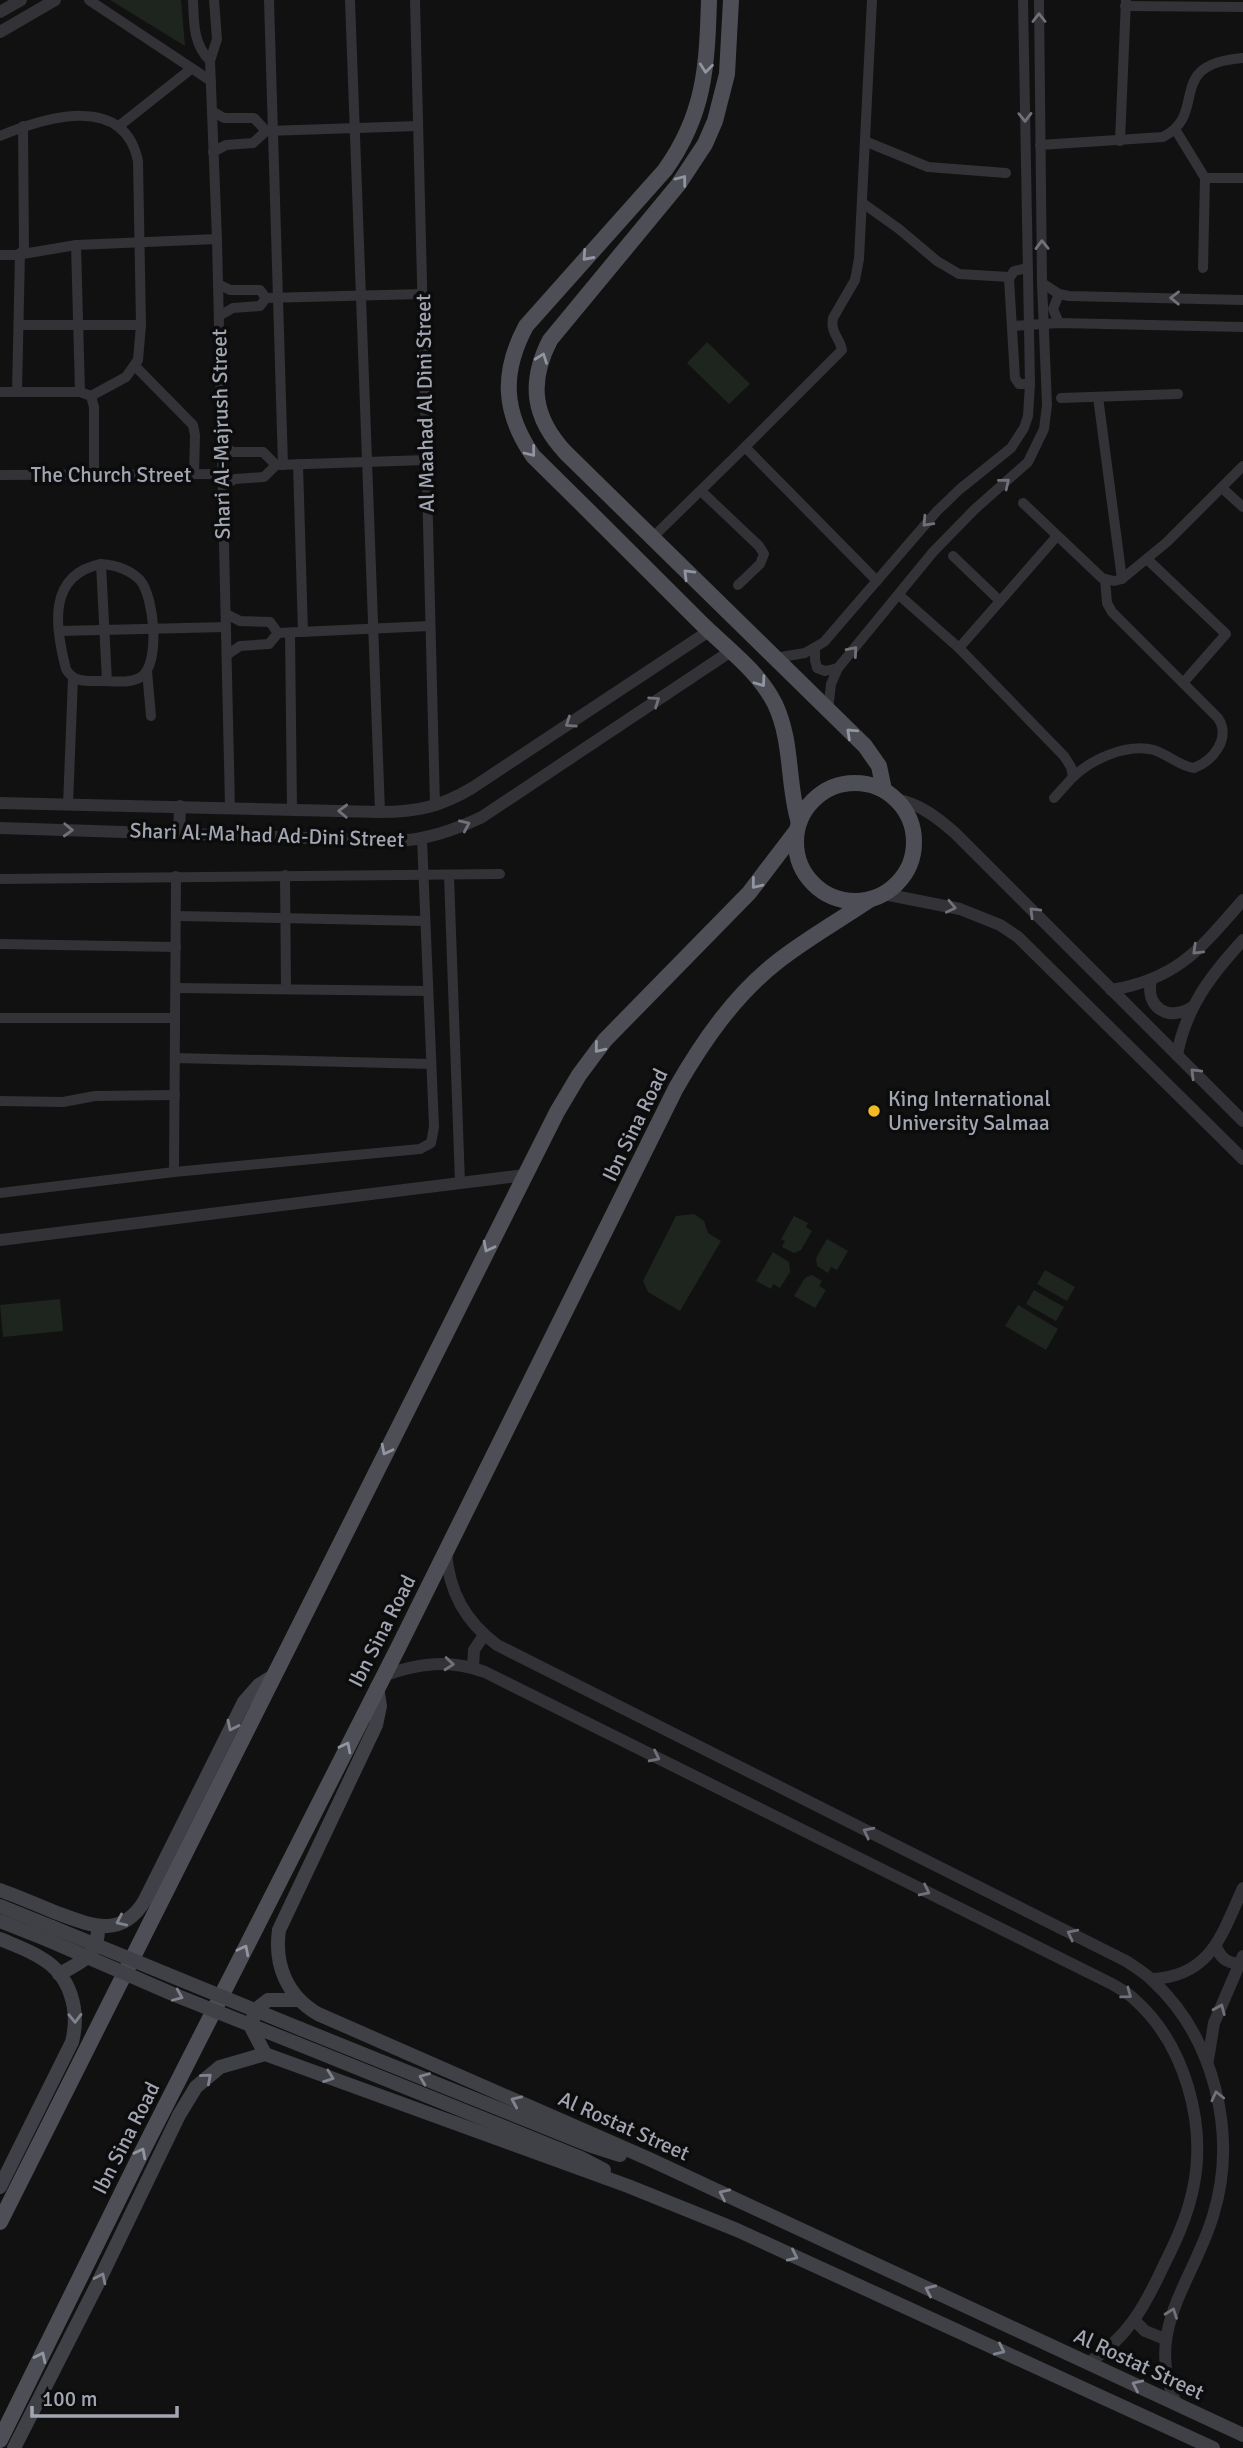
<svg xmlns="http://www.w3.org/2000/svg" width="1243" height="2448" font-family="Signika,sans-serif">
	<rect width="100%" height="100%" fill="#111112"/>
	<g fill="#1d251e">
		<polygon points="110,0 181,0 185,46"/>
		<polygon points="707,342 750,384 729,404 687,363"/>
		<polygon points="694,1214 704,1221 708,1233 721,1241 680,1311 648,1292 643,1281 676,1216"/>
		<polygon points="794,1216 808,1223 806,1227 812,1231 801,1250 794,1253 782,1247 785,1241 781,1239"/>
		<polygon points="827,1239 848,1251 837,1270 831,1267 828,1273 817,1266 816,1258"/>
		<polygon points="773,1252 789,1262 790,1272 780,1288 773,1284 771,1289 756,1281"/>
		<polygon points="1045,1270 1075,1287 1067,1301 1037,1284"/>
		<polygon points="812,1275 822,1281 819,1286 826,1290 815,1308 794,1296 805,1278"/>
		<polygon points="1034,1290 1064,1307 1056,1321 1026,1304"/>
		<polygon points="60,1299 63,1331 3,1337 0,1305"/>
		<polygon points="1018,1305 1058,1329 1046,1350 1005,1326"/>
	</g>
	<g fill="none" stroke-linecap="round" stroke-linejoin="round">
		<g stroke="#323237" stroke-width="10">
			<polyline points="89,0 211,81"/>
			<path d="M 193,0 C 194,23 193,44 210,61"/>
			<polyline points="214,0 217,39 210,61 217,239 230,807"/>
			<polyline points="269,0 283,465"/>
			<polyline points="350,0 380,812"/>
			<polyline points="415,0 435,806"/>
			<polyline points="1125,6 1243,7"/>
			<polyline points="212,111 224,118 254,118 266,131"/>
			<polyline points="23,126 24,252"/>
			<polyline points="119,126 191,69"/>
			<polyline points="1175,129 1205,178 1203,268"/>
			<path d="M 0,136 C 46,117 124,93 138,161 L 141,325 L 138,360 L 126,377 L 91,396"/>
			<polyline points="1120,141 1126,0"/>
			<polyline points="867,142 928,167 1006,173"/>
			<path d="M 1040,145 L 1163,137 C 1210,113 1163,64 1243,58"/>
			<polyline points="213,152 226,145 253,143 266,131 418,126"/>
			<polyline points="1205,178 1243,178"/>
			<polyline points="864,204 899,229 937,261 959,274 1009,277"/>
			<polyline points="76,245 80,392"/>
			<polyline points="0,255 17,255 76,245 217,239"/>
			<polyline points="1027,268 1014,271 1009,279 1015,378 1019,384 1030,384"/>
			<polyline points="1042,283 1059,294 1069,296 1243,300"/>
			<polyline points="218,284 230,290 260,290 266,298"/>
			<polyline points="1059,294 1053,309 1059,323"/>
			<polyline points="219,316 233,308 260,306 266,298 422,294"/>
			<polyline points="19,325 141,325"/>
			<polyline points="1012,326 1059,323 1243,327"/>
			<polyline points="135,366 193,425 195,435 194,474"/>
			<polyline points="0,392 80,392 91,396 94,407 94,475"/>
			<polyline points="17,392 20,253"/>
			<polyline points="1098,397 1122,579"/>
			<polyline points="1061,398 1178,394"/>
			<polyline points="222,446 233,452 263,452 276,465"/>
			<path d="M 745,447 L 842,350 C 840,338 830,333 833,318 L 855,280 L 859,259 L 872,0"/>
			<polyline points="298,464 303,632"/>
			<polyline points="0,475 222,474"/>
			<polyline points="223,486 235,479 264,477 276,465 426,460"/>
			<polyline points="1222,488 1243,507"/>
			<polyline points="701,491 759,546 764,554 760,564 738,585"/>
			<polyline points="1023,503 1102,578 1114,581 1122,579 1167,542 1243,466"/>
			<polyline points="652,538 745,447 877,581"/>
			<polyline points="953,556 1000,601"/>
			<polyline points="1147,559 1226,634 1183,683"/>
			<path d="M 101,564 C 116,565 129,569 140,580 C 154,596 161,664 141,677 C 131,684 111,681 99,681 C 85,681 73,682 66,669 C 55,627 47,575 101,564 Z"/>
			<polyline points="101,564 107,681"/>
			<polyline points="899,595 959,648 1064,756 1071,767 1073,777 1054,798"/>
			<polyline points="226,614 240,621 270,622 278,633"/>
			<polyline points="60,631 226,627"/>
			<polyline points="278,633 430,626"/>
			<polyline points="290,633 292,809"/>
			<polyline points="959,648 1057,536"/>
			<polyline points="815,649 815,660 817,668 825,671 838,668"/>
			<polyline points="227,655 240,646 269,644 278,633"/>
			<polyline points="775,658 805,653 824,642 937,511 960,489 1011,448 1024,428 1028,416 1030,384 1023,0"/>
			<polyline points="147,671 151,716"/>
			<polyline points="828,711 831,684 838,668 933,552 975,509 1028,462 1044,429 1047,405 1042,283 1039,0"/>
			<path d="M 1073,777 C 1092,759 1127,743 1154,750 C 1169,755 1179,766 1194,768 C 1214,760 1231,738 1218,718 L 1112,612 L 1107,603 L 1105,579"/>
			<polyline points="68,805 73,678"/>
			<polyline points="285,875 286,989"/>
			<polyline points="449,876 460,1183"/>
			<polyline points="0,879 500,874"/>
			<polyline points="176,916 425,921"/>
			<polyline points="0,944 176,947"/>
			<polyline points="176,988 427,991"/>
			<polyline points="0,1018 175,1018"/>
			<polyline points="175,1058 431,1064"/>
			<polyline points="0,1101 63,1102 95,1096 175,1095"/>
			<polyline points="174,1172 176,876"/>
			<polyline points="0,1193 174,1172 420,1149 431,1143 434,1127 422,839"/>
		</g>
		<g stroke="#323237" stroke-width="12">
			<polyline points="0,12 21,0"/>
			<polyline points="0,32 55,0"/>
			<path d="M 898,800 C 919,803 939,819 955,833 L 1243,1121"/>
			<path d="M 0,803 L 380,812 C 417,812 440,807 472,788 L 709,631"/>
			<path d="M 0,828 L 399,841 C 429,839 455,830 482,817 L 731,651"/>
			<polyline points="179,833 180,806"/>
			<polyline points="884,894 960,909 1000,925 1018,937 1243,1159"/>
			<path d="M 1151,980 C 1145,1007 1168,1022 1191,1008"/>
			<path d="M 1111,990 C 1178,979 1201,948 1243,900"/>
			<path d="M 1177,1055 C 1186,1007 1211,975 1243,940"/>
			<polyline points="0,1240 525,1175"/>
			<path d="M 446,1552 C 449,1592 465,1621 497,1645 L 1126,1961 C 1135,1967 1145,1973 1152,1980 C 1215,2038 1238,2135 1213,2216 C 1193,2282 1143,2331 1176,2403"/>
			<polyline points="473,1668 474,1650 484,1635"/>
			<path d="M 383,1676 C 418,1663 449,1659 485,1672 L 1112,1984 C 1120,1989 1128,1993 1134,1999 C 1185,2044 1207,2124 1193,2189 C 1187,2218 1175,2243 1162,2269 C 1144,2308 1126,2339 1088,2363"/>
			<path d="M 1216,1946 C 1220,1958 1227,1963 1240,1964"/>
			<path d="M 1151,1979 C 1211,1977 1222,1934 1243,1888"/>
			<polyline points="1208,2060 1214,2023 1243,1956"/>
			<polyline points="1135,2321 1145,2331 1165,2339"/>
		</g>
		<g stroke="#404147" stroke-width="14">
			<path d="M 377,1687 L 380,1706 L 376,1725 L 279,1930 C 274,1965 287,1996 318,2014 L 649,2159 L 1243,2435"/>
			<path d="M 0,1890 C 19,1897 38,1905 57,1913 C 92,1926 122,1939 145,1900 L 244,1702 L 259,1685 L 275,1675"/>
			<polyline points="0,1906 52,1927"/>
			<polyline points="0,1921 48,1940"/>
			<path d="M 0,1939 C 14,1945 29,1950 41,1958 C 71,1975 80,2011 72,2042 L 0,2187"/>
			<path d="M 59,1974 C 81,1963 99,1955 98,1927"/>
			<polyline points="301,2029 589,2145 620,2155"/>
			<polyline points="298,2044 581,2158 604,2170"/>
			<polyline points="265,2054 628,2186 737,2230 1213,2448"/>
			<polyline points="265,2054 252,2029 254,2011 268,2000 299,2000"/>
			<polyline points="14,2448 97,2285 179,2115 196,2087 220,2067 265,2054"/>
		</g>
		<g stroke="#4e4f56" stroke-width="16">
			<path d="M 709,0 C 707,66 705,114 665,170 L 526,326 C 501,373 503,412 533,456 C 589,511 644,566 700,622 C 726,648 758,670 775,704 C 793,742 787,784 799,823"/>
			<path d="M 731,0 L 727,74 L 715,121 L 705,144 L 678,185 L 550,340 C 528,383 533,418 566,453 L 865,746 L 879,766 L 884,790"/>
			<circle cx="855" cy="842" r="59"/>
			<polyline points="0,2222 557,1112 579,1075 605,1040 749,893 797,830"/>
			<path d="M 0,2440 L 139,2158 L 398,1648 L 676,1088 C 703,1041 734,996 777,962 C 806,939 840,920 871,899"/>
		</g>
		<g stroke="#404147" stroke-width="14">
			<polyline points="52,1927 301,2029"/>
			<polyline points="48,1940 175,1995 298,2044"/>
		</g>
	</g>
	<defs><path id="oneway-chevron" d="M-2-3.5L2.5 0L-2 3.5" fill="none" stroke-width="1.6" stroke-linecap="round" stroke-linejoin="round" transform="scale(1.75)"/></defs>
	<g stroke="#70727b">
		<use href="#oneway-chevron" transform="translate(1039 18) rotate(-90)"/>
		<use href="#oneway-chevron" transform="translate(1025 117) rotate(89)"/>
		<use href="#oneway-chevron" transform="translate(1042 245) rotate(-91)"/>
		<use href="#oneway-chevron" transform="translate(1175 298) rotate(-179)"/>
		<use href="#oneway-chevron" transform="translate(1005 483) rotate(-39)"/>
		<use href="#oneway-chevron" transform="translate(927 522) rotate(133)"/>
		<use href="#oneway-chevron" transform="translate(853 651) rotate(-49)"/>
		<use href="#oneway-chevron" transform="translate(655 701) rotate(-34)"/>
		<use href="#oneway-chevron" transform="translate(570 723) rotate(146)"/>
		<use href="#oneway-chevron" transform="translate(343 811) rotate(-178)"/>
		<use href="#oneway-chevron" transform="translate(465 825) rotate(-24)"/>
		<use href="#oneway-chevron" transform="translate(68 830) rotate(2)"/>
		<use href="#oneway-chevron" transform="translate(951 907) rotate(12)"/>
		<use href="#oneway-chevron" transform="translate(1034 912) rotate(-135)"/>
		<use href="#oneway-chevron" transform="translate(1197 950) rotate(136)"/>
		<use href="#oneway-chevron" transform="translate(1195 1073) rotate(-135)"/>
		<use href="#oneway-chevron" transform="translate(449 1664) rotate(5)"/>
		<use href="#oneway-chevron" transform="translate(655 1757) rotate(26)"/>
		<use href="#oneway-chevron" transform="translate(868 1832) rotate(-153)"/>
		<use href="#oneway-chevron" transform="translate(925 1891) rotate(26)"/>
		<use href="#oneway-chevron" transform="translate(1072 1934) rotate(-153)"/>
		<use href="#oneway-chevron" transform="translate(1127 1994) rotate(36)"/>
		<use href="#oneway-chevron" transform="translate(1220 2009) rotate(-67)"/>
		<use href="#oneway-chevron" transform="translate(1217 2096) rotate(-103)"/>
		<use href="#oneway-chevron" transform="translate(1172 2313) rotate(-70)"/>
	</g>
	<g stroke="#9195a0">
		<use href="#oneway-chevron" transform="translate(706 68) rotate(96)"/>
		<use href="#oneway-chevron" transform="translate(682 180) rotate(-53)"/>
		<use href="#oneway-chevron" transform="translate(587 256) rotate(132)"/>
		<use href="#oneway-chevron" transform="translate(542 358) rotate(-70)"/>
		<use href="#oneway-chevron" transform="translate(531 452) rotate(52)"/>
		<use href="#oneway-chevron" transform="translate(688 574) rotate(-135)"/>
		<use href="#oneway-chevron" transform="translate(761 682) rotate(54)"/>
		<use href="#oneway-chevron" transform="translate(851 733) rotate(-137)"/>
		<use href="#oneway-chevron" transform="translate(756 884) rotate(129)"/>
		<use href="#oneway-chevron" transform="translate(599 1048) rotate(129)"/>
		<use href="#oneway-chevron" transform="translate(488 1247) rotate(117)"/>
		<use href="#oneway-chevron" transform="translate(386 1450) rotate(117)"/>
		<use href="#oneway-chevron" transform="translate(346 1747) rotate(-63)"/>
		<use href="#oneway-chevron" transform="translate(244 1950) rotate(-63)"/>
		<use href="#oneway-chevron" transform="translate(141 2153) rotate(-63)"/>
		<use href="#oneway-chevron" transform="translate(41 2357) rotate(-64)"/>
	</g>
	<g stroke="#80838d">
		<use href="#oneway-chevron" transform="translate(232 1726) rotate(116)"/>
		<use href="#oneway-chevron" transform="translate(121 1921) rotate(155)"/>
		<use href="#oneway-chevron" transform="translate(178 1996) rotate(23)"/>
		<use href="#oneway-chevron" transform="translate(75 2018) rotate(89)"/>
		<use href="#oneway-chevron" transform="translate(329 2077) rotate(20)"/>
		<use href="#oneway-chevron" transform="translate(207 2078) rotate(-41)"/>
		<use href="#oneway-chevron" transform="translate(424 2078) rotate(-158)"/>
		<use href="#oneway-chevron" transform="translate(516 2101) rotate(-156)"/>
		<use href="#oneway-chevron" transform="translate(724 2194) rotate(-155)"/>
		<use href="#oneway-chevron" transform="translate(793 2256) rotate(25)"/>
		<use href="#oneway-chevron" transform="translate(101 2278) rotate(-64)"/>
		<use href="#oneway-chevron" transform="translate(930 2290) rotate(-155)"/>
		<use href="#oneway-chevron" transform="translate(1000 2350) rotate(25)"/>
		<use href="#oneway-chevron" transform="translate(1137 2385) rotate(-155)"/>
	</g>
	<circle fill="#f4ba26" stroke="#0c0c0d" stroke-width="2.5" cx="874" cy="1111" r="7"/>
	<g text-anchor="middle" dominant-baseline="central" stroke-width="7" stroke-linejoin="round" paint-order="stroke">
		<g font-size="21" fill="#a2a6b3" stroke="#0c0c0d">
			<text transform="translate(425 403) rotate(-91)">Al Maahad Al Dini Street</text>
			<text transform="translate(221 434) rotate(-91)">Shari Al-Majrush Street</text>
			<text x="111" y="475">The Church Street</text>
			<text transform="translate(267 835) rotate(2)">Shari Al-Ma'had Ad-Dini Street</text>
			<text transform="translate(635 1125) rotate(-64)">Ibn Sina Road</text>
			<text transform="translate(382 1631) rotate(-63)">Ibn Sina Road</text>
			<text transform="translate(624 2126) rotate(24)">Al Rostat Street</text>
			<text transform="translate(126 2138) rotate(-63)">Ibn Sina Road</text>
			<text transform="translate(1139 2364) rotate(25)">Al Rostat Street</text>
		</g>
		<g font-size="21" fill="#a2a6b3" stroke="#0c0c0d" text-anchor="start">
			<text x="888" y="1099">King International<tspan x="888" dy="24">University Salmaa</tspan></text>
		</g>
	</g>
	<path d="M32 2406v10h145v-10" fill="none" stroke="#a2a6b3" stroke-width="3.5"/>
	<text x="42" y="2406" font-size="21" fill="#a2a6b3" stroke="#0c0c0d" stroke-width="5" paint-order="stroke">100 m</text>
</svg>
